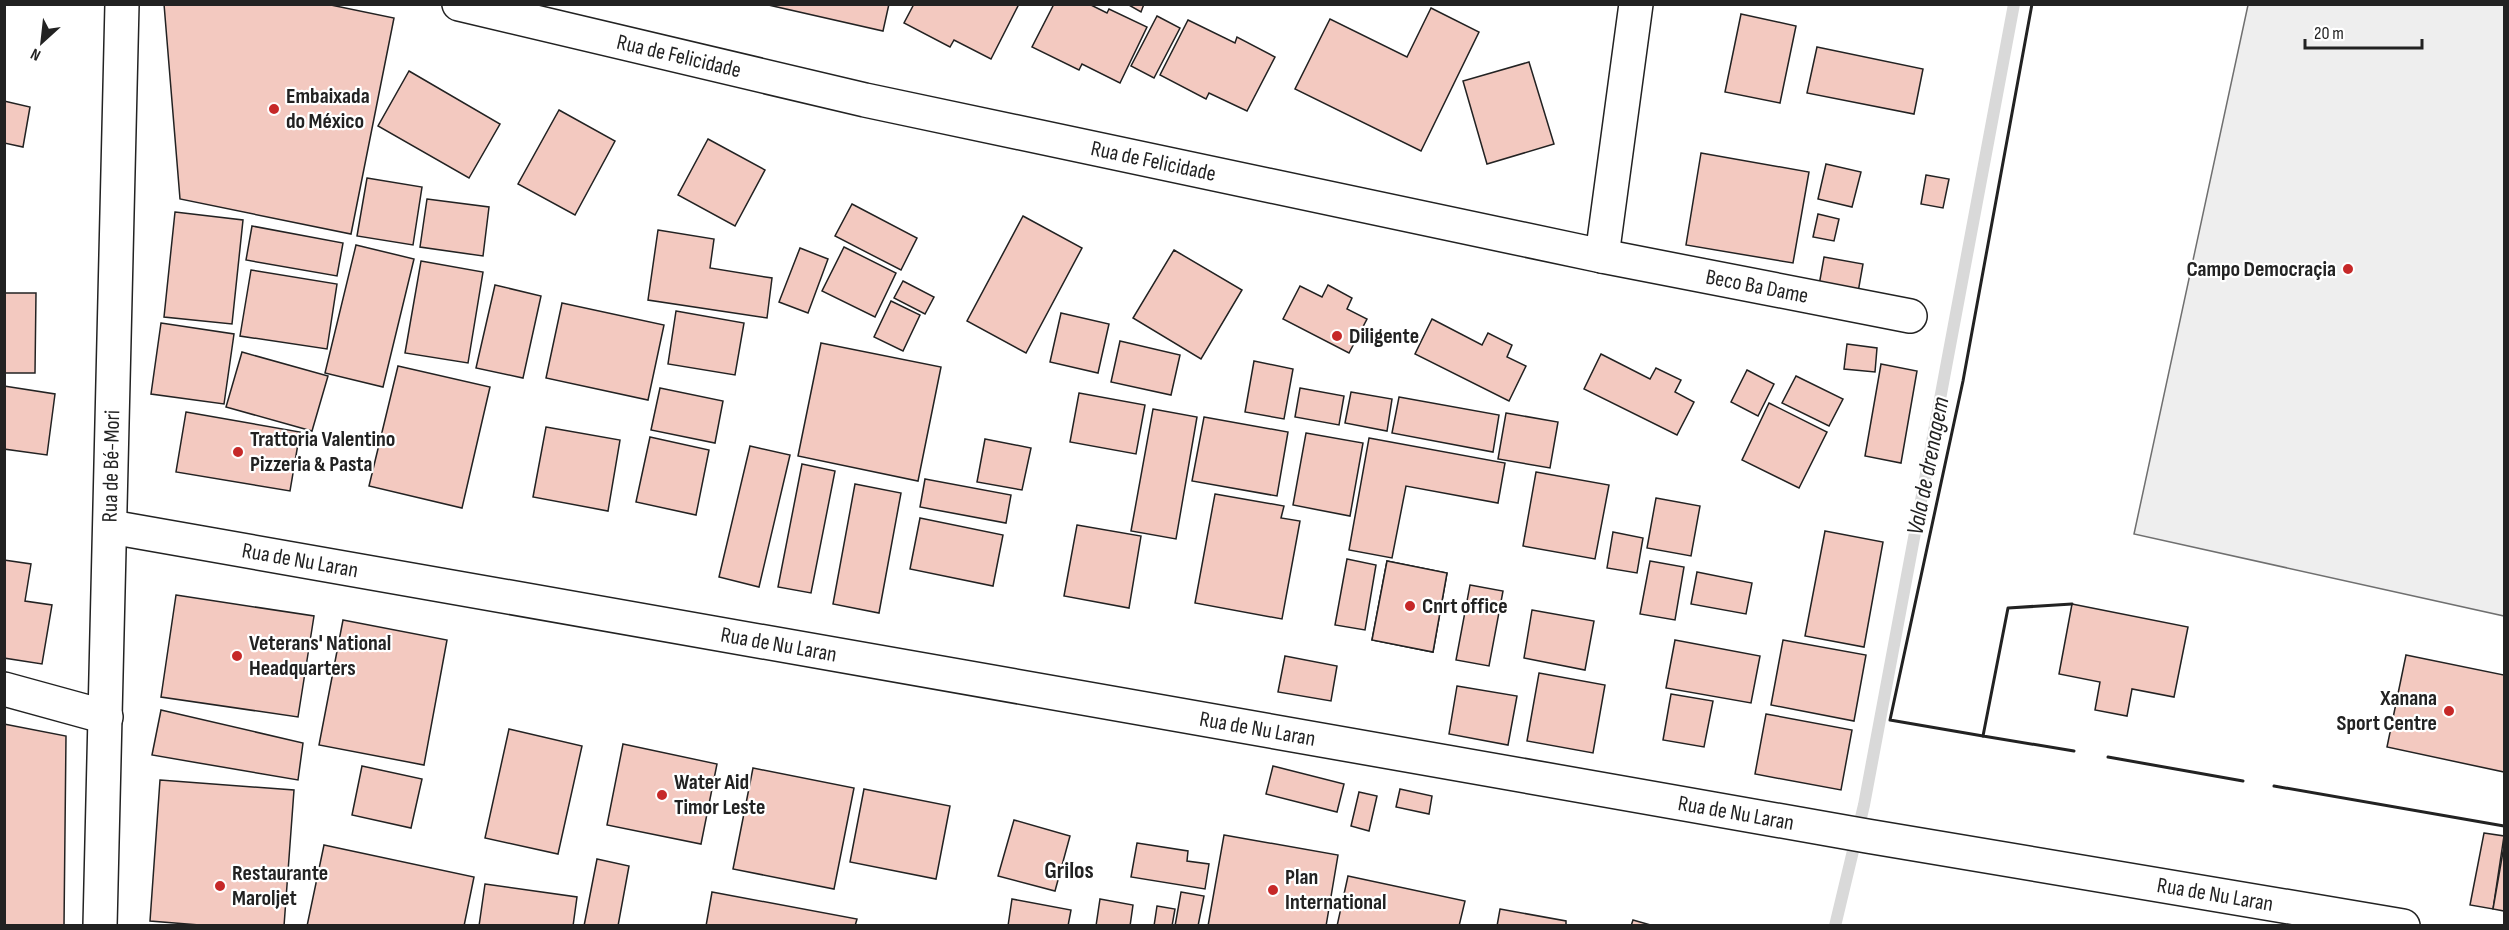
<svg xmlns="http://www.w3.org/2000/svg" width="2509" height="930" font-family="'Sofia Sans Condensed',sans-serif">
	<rect width="100%" height="100%" fill="#fff"/>
	<polygon fill="#eee" stroke="#6f6f6f" stroke-width="1.5" points="2248,5 2504,5 2504,616 2134,534"/>
	<g fill="none" stroke-linecap="round" stroke-linejoin="round">
		<polyline stroke="#d9d9d9" stroke-width="12" points="1835,926 1864,805 2014,4"/>
	</g>
	<g fill="#f3c9c0" stroke="#222" stroke-width="1.5">
		<polygon points="164,4 326,4 394,18 351,234 180,199"/>
		<polygon points="764,4 889,4 883,31"/>
		<polygon points="914,4 1019,4 991,59 954,40 950,47 904,23"/>
		<polygon points="1054,4 1089,4 1107,13 1109,9 1147,27 1120,83 1082,64 1079,70 1032,47"/>
		<polygon points="1127,4 1144,4 1141,12"/>
		<polygon points="1431,8 1479,32 1421,151 1295,89 1330,19 1407,57"/>
		<polygon points="1741,14 1796,26 1780,103 1725,92"/>
		<polygon points="1157,16 1180,28 1154,78 1131,66"/>
		<polygon points="1188,20 1235,43 1237,37 1275,57 1247,111 1209,93 1206,99 1160,75"/>
		<polygon points="1817,47 1923,69 1914,114 1807,93"/>
		<polygon points="1529,62 1554,144 1487,164 1463,81"/>
		<polygon points="409,71 500,124 469,178 378,126"/>
		<polygon points="4,101 30,107 23,147 4,143"/>
		<polygon points="559,110 615,141 575,215 518,184"/>
		<polygon points="708,139 765,170 735,226 678,195"/>
		<polygon points="1701,153 1809,172 1793,263 1686,245"/>
		<polygon points="1826,164 1861,172 1852,207 1818,199"/>
		<polygon points="1926,175 1949,179 1943,208 1921,204"/>
		<polygon points="367,178 422,187 413,245 357,236"/>
		<polygon points="427,199 489,207 483,256 420,247"/>
		<polygon points="852,204 917,238 901,270 835,236"/>
		<polygon points="175,212 243,220 232,324 164,317"/>
		<polygon points="1818,214 1839,219 1834,241 1813,237"/>
		<polygon points="1023,216 1082,248 1026,353 967,321"/>
		<polygon points="252,226 343,243 337,276 246,260"/>
		<polygon points="658,230 714,239 710,268 772,278 767,318 648,300"/>
		<polygon points="356,245 414,259 383,387 325,373"/>
		<polygon points="844,247 896,273 875,317 822,291"/>
		<polygon points="800,248 828,259 808,313 779,302"/>
		<polygon points="1174,250 1242,290 1201,359 1133,318"/>
		<polygon points="1824,257 1863,264 1857,298 1818,291"/>
		<polygon points="421,261 483,272 468,363 405,353"/>
		<polygon points="251,270 337,284 327,349 240,336"/>
		<polygon points="903,281 934,297 925,314 894,298"/>
		<polygon points="495,285 541,296 523,378 476,368"/>
		<polygon points="1328,285 1352,298 1347,309 1367,319 1349,353 1283,319 1300,286 1322,297"/>
		<polygon points="4,293 36,293 35,373 4,373"/>
		<polygon points="891,301 920,315 903,351 874,337"/>
		<polygon points="562,303 664,325 648,400 546,378"/>
		<polygon points="676,311 744,323 735,375 668,364"/>
		<polygon points="1061,313 1109,324 1098,373 1050,362"/>
		<polygon points="1432,319 1482,345 1488,333 1512,345 1507,357 1526,366 1509,401 1415,354"/>
		<polygon points="161,323 234,334 224,404 151,394"/>
		<polygon points="1120,341 1180,355 1171,395 1111,382"/>
		<polygon points="821,343 941,367 918,481 798,456"/>
		<polygon points="1847,344 1877,348 1875,372 1844,369"/>
		<polygon points="242,352 328,376 312,431 226,407"/>
		<polygon points="1601,354 1650,379 1656,368 1681,380 1675,392 1694,402 1677,435 1584,389"/>
		<polygon points="1254,361 1293,369 1284,419 1245,412"/>
		<polygon points="1881,364 1917,371 1901,463 1865,456"/>
		<polygon points="398,366 490,387 462,508 369,486"/>
		<polygon points="1747,370 1774,384 1758,416 1731,402"/>
		<polygon points="1796,376 1843,399 1829,426 1782,403"/>
		<polygon points="4,386 55,394 47,455 4,449"/>
		<polygon points="660,388 723,401 715,443 651,430"/>
		<polygon points="1300,388 1344,396 1339,425 1295,417"/>
		<polygon points="1351,392 1392,399 1387,431 1345,423"/>
		<polygon points="1079,393 1145,405 1136,454 1070,442"/>
		<polygon points="1399,397 1499,415 1493,452 1392,433"/>
		<polygon points="1769,403 1827,432 1799,488 1742,460"/>
		<polygon points="1153,409 1197,417 1176,539 1131,531"/>
		<polygon points="186,412 300,432 290,491 176,472"/>
		<polygon points="1506,413 1558,422 1550,468 1498,459"/>
		<polygon points="1204,417 1288,432 1277,496 1192,481"/>
		<polygon points="546,427 620,440 608,511 533,497"/>
		<polygon points="1306,433 1363,443 1350,516 1293,505"/>
		<polygon points="650,437 709,450 696,515 636,502"/>
		<polygon points="1369,438 1505,463 1498,503 1406,486 1392,558 1349,550"/>
		<polygon points="985,439 1031,448 1022,490 977,482"/>
		<polygon points="750,446 790,455 759,587 719,577"/>
		<polygon points="802,464 835,471 811,593 778,587"/>
		<polygon points="1536,472 1609,485 1595,559 1523,546"/>
		<polygon points="925,479 1011,495 1006,523 920,507"/>
		<polygon points="855,484 901,493 879,613 833,604"/>
		<polygon points="1215,494 1284,506 1281,518 1300,521 1282,619 1195,603"/>
		<polygon points="1656,498 1700,506 1691,556 1647,548"/>
		<polygon points="920,518 1003,535 993,586 910,569"/>
		<polygon points="1077,525 1141,536 1129,608 1064,596"/>
		<polygon points="1825,531 1883,542 1864,647 1805,636"/>
		<polygon points="1613,532 1643,538 1637,573 1607,568"/>
		<polygon points="1347,559 1376,565 1365,630 1335,625"/>
		<polygon points="4,560 31,564 25,601 52,605 42,664 4,658"/>
		<polygon points="1387,561 1447,573 1433,652 1372,640"/>
		<polygon points="1387,561 1447,573 1433,652 1372,640"/>
		<polygon points="1650,561 1684,567 1675,620 1640,614"/>
		<polygon points="1697,572 1752,583 1746,614 1691,604"/>
		<polygon points="1470,585 1503,591 1489,666 1456,660"/>
		<polygon points="176,595 314,616 298,717 161,697"/>
		<polygon points="2072,604 2188,627 2174,697 2132,689 2127,716 2095,710 2100,682 2059,674"/>
		<polygon points="1532,610 1594,621 1585,670 1524,658"/>
		<polygon points="343,620 447,640 424,765 319,745"/>
		<polygon points="1675,640 1760,656 1751,703 1666,688"/>
		<polygon points="1783,640 1866,655 1854,721 1771,705"/>
		<polygon points="2406,655 2504,675 2504,772 2387,747"/>
		<polygon points="1285,656 1337,666 1331,701 1278,692"/>
		<polygon points="1539,673 1605,685 1593,753 1527,741"/>
		<polygon points="1457,686 1517,696 1508,745 1449,734"/>
		<polygon points="1671,694 1713,701 1704,747 1663,740"/>
		<polygon points="161,710 303,743 298,780 152,755"/>
		<polygon points="1766,714 1852,730 1841,790 1755,774"/>
		<polygon points="4,724 66,736 64,926 4,926"/>
		<polygon points="509,729 582,746 558,854 485,838"/>
		<polygon points="623,744 717,764 701,844 607,825"/>
		<polygon points="362,766 422,779 411,828 352,815"/>
		<polygon points="1273,766 1344,784 1337,812 1266,794"/>
		<polygon points="753,768 854,788 834,889 733,869"/>
		<polygon points="160,780 294,790 284,926 212,926 150,921"/>
		<polygon points="864,789 950,806 936,879 850,862"/>
		<polygon points="1400,789 1432,796 1429,814 1396,807"/>
		<polygon points="1359,792 1377,796 1369,831 1351,826"/>
		<polygon points="1014,820 1070,836 1055,891 998,876"/>
		<polygon points="2484,833 2504,836 2493,909 2470,905"/>
		<polygon points="1224,835 1338,855 1326,926 1208,926"/>
		<polygon points="1137,843 1188,851 1187,861 1209,864 1205,889 1131,877"/>
		<polygon points="324,845 474,877 464,926 307,926"/>
		<polygon points="2504,846 2504,911 2493,909"/>
		<polygon points="597,859 629,866 618,926 584,926"/>
		<polygon points="1348,876 1465,901 1459,926 1337,926"/>
		<polygon points="485,884 577,897 573,926 479,926"/>
		<polygon points="712,892 857,919 855,926 706,926"/>
		<polygon points="1181,892 1204,896 1198,926 1175,926"/>
		<polygon points="1012,899 1071,910 1068,926 1008,926"/>
		<polygon points="1100,899 1133,905 1130,926 1096,926"/>
		<polygon points="1157,906 1175,909 1172,926 1154,926"/>
		<polygon points="1500,909 1566,921 1566,926 1497,926"/>
		<polygon points="1633,920 1654,926 1631,926"/>
	</g>
	<g fill="none" stroke-linecap="round" stroke-linejoin="round">
		<defs>
			<g id="minor">
				<path id="s1" d="M 459,4 L 865,100 L 1602,256 L 1636,4"/>
				<path id="s2" d="M 1602,256 L 1910,316"/>
				<path id="s3" d="M 111,527 L 1867,836 L 2403,926"/>
				<polyline points="4,689 106,717"/>
			</g>
			<g id="secondary">
				<path id="s4" d="M 100,926 L 122,4"/>
			</g>
		</defs>
		<use href="#minor" stroke="#222" stroke-width="36"/>
		<use href="#secondary" stroke="#222" stroke-width="36"/>
		<use href="#minor" stroke="#fff" stroke-width="33"/>
		<use href="#secondary" stroke="#fff" stroke-width="33"/>
		<g stroke="#222" stroke-width="3">
			<polyline points="2072,604 2008,608 1983,736 2074,751"/>
			<polyline points="1983,736 1890,720 1963,381 2032,4"/>
			<polyline points="2108,757 2243,781"/>
			<polyline points="2274,786 2504,826"/>
		</g>
	</g>
	<g fill="#c62828" stroke="#fff" stroke-width="2">
		<circle cx="274" cy="109" r="6"/>
		<circle cx="2348" cy="269" r="6"/>
		<circle cx="1337" cy="336" r="6"/>
		<circle cx="238" cy="452" r="6"/>
		<circle cx="1410" cy="606" r="6"/>
		<circle cx="237" cy="656" r="6"/>
		<circle cx="2449" cy="711" r="6"/>
		<circle cx="662" cy="795" r="6"/>
		<circle cx="220" cy="886" r="6"/>
		<circle cx="1273" cy="890" r="6"/>
	</g>
	<g text-anchor="middle" dominant-baseline="central" stroke-width="4.5" stroke-linejoin="round" paint-order="stroke">
		<g font-size="22" fill="#222" stroke="#fff">
			<text stroke="none"><textPath href="#s1" startOffset="226">Rua de Felicidade</textPath></text>
			<text stroke="none"><textPath href="#s1" startOffset="712">Rua de Felicidade</textPath></text>
			<text stroke="none"><textPath href="#s2" startOffset="158">Beco Ba Dame</textPath></text>
			<text stroke="none"><textPath href="#s4" startOffset="460">Rua de Bé-Mori</textPath></text>
			<text stroke="none"><textPath href="#s3" startOffset="192">Rua de Nu Laran</textPath></text>
			<text stroke="none"><textPath href="#s3" startOffset="678">Rua de Nu Laran</textPath></text>
			<text stroke="none"><textPath href="#s3" startOffset="1164">Rua de Nu Laran</textPath></text>
			<text stroke="none"><textPath href="#s3" startOffset="1650">Rua de Nu Laran</textPath></text>
			<text stroke="none"><textPath href="#s3" startOffset="2136">Rua de Nu Laran</textPath></text>
		</g>
		<g font-size="22" font-weight="bold" fill="#222" stroke="#fff" text-anchor="start">
			<text x="286" y="96">Embaixada<tspan x="286" dy="25">do México</tspan></text>
			<text x="2336" y="269" text-anchor="end">Campo Democraçia</text>
			<text x="1349" y="336">Diligente</text>
			<text x="250" y="439">Trattoria Valentino<tspan x="250" dy="25">Pizzeria &amp; Pasta</tspan></text>
			<text x="1422" y="606">Cnrt office</text>
			<text x="249" y="643">Veterans' National<tspan x="249" dy="25">Headquarters</tspan></text>
			<text x="2437" y="698" text-anchor="end">Xanana<tspan x="2437" dy="25">Sport Centre</tspan></text>
			<text x="674" y="782">Water Aid<tspan x="674" dy="25">Timor Leste</tspan></text>
			<text x="232" y="873">Restaurante<tspan x="232" dy="25">Maroljet</tspan></text>
			<text x="1285" y="877">Plan<tspan x="1285" dy="25">International</tspan></text>
		</g>
		<g font-size="24" font-style="italic" fill="#222" stroke="#fff">
			<text transform="translate(1928 466) rotate(-79)">Vala de drenagem</text>
		</g>
		<g font-size="24" font-weight="bold" fill="#222" stroke="#fff">
			<text x="1069" y="870">Grilos</text>
		</g>
	</g>
	<rect width="2509" height="930" fill="none" stroke="#222222" stroke-width="12"/>
	<g transform="translate(42 42) rotate(207)" stroke="#ffffff" stroke-width="4.5" paint-order="stroke">
	<path d="M0-4.5L10 22L0 15L-10 22Z" fill="#222222"/>
	<text y="-9" font-size="16" font-weight="bold" text-anchor="middle" fill="#222222">N</text>
	</g>
	<path d="M2305 39v9h117v-9" fill="none" stroke="#222222" stroke-width="3"/>
	<text x="2314" y="39" font-size="18" fill="#222222" stroke="#ffffff" stroke-width="4.5" paint-order="stroke">20 m</text>
</svg>
